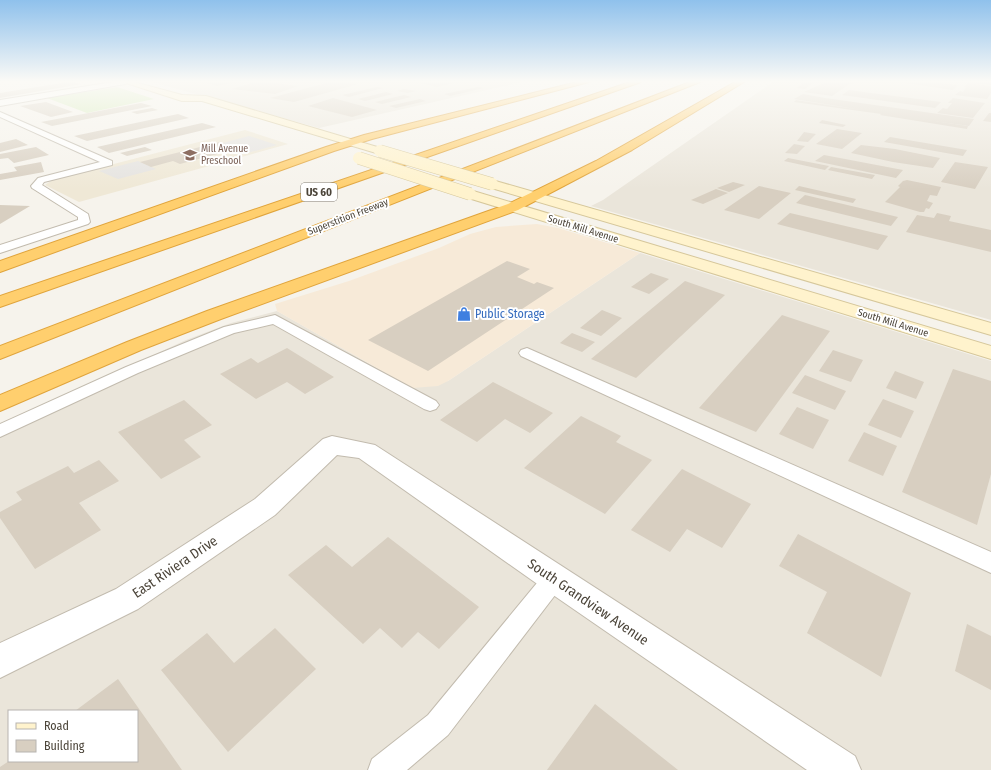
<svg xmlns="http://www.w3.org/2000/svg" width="991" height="770" font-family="'Fira Sans Condensed',sans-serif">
	<rect width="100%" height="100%" fill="#f6f3ec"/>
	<g fill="#eae5da" fill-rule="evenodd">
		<polygon points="152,82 522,82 319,128"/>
		<polygon points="773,82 991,82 991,320 591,206 603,200"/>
		<path d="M 640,253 L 991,361 L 991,770 L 0,770 L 0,426 L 186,340 L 231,323 L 277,311 L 412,388 L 448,381 ZM 9,711 L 137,711 L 137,761 L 9,761 Z"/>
	</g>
	<polygon fill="#f7ead8" points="537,224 558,228 640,253 448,381 438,386 412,388 277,311 275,304 349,281 439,248 470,234 496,227"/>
	<polygon fill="#efe8d6" points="245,130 288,144 79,202 45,185 52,180"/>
	<polygon fill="#d2eab5" points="117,87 154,99 87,113 47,98"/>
	<g fill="#e5e3e0">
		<polygon points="249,136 277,145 247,153 219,144"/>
		<polygon points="138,161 156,169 118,179 99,171"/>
	</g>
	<g fill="#d8cfc1">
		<polygon points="68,82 82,84 0,98 0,93"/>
		<polygon points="203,82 237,82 217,86"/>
		<polygon points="255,82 267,82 298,86 275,94 232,89"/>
		<polygon points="330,82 358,84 294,102 270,98"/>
		<polygon points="416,82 450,82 454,83 437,87"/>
		<polygon points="804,82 814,82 805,89 797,88"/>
		<polygon points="826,82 856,82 848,85 832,96 804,92"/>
		<polygon points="899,82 928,82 958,85 953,90"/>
		<polygon points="970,82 991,82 991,85 970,83"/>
		<polygon points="968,83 991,86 991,93 987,99 955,95 960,91 963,92 966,87 964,87"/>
		<polygon points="377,87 383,88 349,97 342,95"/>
		<polygon points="478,87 484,88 450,96 444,94"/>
		<polygon points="404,89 416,91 408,93 397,91"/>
		<polygon points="849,90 871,93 941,102 935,108 842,95"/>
		<polygon points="386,92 393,94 365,101 358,99"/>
		<polygon points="803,94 825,98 974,119 969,126 794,102 796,100 868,111 794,99"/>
		<polygon points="404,95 411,97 382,104 375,102"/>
		<polygon points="333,98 377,110 352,117 308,106"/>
		<polygon points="953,98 985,103 973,118 937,113 943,108 947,109 952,103 948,103"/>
		<polygon points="420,99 426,101 396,108 389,106"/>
		<polygon points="46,102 73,112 51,117 20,106"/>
		<polygon points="141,103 152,106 52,126 41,122"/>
		<polygon points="152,108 158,110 137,114 131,112"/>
		<polygon points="882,113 968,126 967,129 880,115"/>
		<polygon points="989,113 991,113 991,122 983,121"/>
		<polygon points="178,114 189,118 87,141 74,136"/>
		<polygon points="822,120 846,125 843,127 819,123"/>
		<polygon points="202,123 216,127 109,153 97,147"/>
		<polygon points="837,129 862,133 842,149 816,144"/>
		<polygon points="804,132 816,134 808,142 797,141"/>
		<polygon points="890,137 967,150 963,156 884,142"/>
		<polygon points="16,139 28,145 0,152 0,143"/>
		<polygon points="220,142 236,149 180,164 173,161 151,167 140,162"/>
		<polygon points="794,144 805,146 797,154 785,153"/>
		<polygon points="861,145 895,149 940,158 933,168 893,162 851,153"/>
		<polygon points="36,147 49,155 14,163 8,158 0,159 0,154"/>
		<polygon points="145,147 152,150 127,156 120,153"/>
		<polygon points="824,155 903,170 896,178 815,161"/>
		<polygon points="788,158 829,166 825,170 784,161"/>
		<polygon points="41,162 44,172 0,180 0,174 17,171 14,167"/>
		<polygon points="955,162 988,167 975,189 941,182"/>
		<polygon points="831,167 875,175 872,179 828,170"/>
		<polygon points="907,180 941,187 937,196 930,195 927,201 933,203 929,209 926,208 924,212 920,212 885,202 900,187 898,186 903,181"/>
		<polygon points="733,182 745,185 729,192 717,188"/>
		<polygon points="759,186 791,193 759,219 724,210"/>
		<polygon points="799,186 856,199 853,203 795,190"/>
		<polygon points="716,189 728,193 703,204 691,200"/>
		<polygon points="805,195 898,217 891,226 796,203"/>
		<polygon points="0,205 30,206 0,224"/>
		<polygon points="790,213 888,236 878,250 777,224"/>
		<polygon points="937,213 951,216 949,221 991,230 991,252 906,232 917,215 934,218"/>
		<polygon points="507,261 530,269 517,277 534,284 537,282 554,288 428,371 368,340"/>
		<polygon points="651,273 669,279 649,294 631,287"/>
		<polygon points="685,281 725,295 636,378 591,359"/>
		<polygon points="602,310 622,318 601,336 580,328"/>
		<polygon points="782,315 830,331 756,432 699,408"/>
		<polygon points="572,333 595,342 582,352 560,343"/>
		<polygon points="287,348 334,377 305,394 287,382 256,399 220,374 251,358 258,363"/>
		<polygon points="833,350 863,360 851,382 819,371"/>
		<polygon points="953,369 991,381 991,474 977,525 902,492"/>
		<polygon points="895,371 924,382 916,399 886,388"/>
		<polygon points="805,375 846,391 835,410 792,393"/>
		<polygon points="493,382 553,413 530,433 505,419 477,442 440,420"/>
		<polygon points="883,399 914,411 901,438 868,425"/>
		<polygon points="184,400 212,425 184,440 201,457 161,479 118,432"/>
		<polygon points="797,407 829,420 813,449 779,434"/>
		<polygon points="581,416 621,436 616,442 652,460 605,514 524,468"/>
		<polygon points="864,432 897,446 883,476 848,461"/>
		<polygon points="99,460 119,481 79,503 101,530 35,569 0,518 0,512 22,500 16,492 68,466 74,473"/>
		<polygon points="682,469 751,504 722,548 687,529 670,552 631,530"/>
		<polygon points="798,534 911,593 881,677 807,633 827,592 779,566"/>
		<polygon points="388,537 479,607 439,649 418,632 402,648 380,628 363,644 288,575 326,545 352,567"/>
		<polygon points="967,624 991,636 991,690 955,671"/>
		<polygon points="275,628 316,669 228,752 161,670 207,633 234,663"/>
		<polygon points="118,679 182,770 0,770 0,767 9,761 137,761 137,711 75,711"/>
		<polygon points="595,704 678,770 547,770"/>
	</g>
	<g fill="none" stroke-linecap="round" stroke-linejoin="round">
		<defs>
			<g id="lane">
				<polygon points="0,112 112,161 112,165 44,182 42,185 88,214 90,222 88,224 0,253 0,245 78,220 78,217 32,188 31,186 38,178 100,162 0,117"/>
				<polygon points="275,315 436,401 439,405 436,409 430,411 424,409 273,324 234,333 138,373 0,437 0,424 126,367 224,327"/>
				<polygon points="527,348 991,552 991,573 521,356 519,353 521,350"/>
				<polygon points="554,569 562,572 566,579 562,586 448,735 407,770 368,770 372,759 428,715 546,572"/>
			</g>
			<g id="street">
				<polygon points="113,82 129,82 125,84 0,106 0,100"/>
				<polygon points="332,436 375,445 855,756 861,770 807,770 543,588 359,458 337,455 275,515 138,609 0,678 0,643 116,589 255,499 323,439"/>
			</g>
			<g id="secondary">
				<polygon points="123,82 134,82 182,95 206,96 384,149 386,151 380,154 376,153 202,101 182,101"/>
				<polygon points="492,180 991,323 991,335 488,187 486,184"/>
				<polygon points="470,190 991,346 991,359 465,197 463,194 465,191"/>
			</g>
			<g id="highway">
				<polygon points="577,82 589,82 372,139 334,151 0,272 0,261 326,147 364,135"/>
				<polygon points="630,82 641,82 0,307 0,296"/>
				<polygon points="690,82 700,82 0,359 0,346"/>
				<polygon points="735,82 744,82 632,150 518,210 221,319 141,350 0,411 0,395 127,342 207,311 508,204 596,161"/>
			</g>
		</defs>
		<use href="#lane" stroke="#c2bbae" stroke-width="2"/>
		<use href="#street" stroke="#c2bbae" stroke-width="2"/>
		<use href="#secondary" stroke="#d6c79b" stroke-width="2"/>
		<use href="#highway" stroke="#e0a43c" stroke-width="2"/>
		<use href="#lane" fill="#fff" fill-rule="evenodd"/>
		<use href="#street" fill="#fff" fill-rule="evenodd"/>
		<use href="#secondary" fill="#fff3cd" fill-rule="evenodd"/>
		<use href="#highway" fill="#ffcf6e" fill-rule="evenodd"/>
		<defs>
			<g id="secondary-bridge">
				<polyline points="380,151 492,184"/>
				<polyline points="359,158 470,194"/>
			</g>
		</defs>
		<use href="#secondary-bridge" stroke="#d6c79b" stroke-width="13" stroke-linecap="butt"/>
		<use href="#secondary-bridge" stroke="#fff3cd" stroke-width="12"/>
	</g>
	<linearGradient id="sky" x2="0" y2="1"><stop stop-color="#8fc1ec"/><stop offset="0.43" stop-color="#fbfaf6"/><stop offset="1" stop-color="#fbfaf6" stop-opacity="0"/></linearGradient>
	<rect width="991" height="189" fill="url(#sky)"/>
	<defs>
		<symbol id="school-bare" viewBox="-9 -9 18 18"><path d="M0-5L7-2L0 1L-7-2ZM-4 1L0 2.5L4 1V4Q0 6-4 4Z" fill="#8d6e63" stroke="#fff" stroke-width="2.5" paint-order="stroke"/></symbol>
		<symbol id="shop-bare" viewBox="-9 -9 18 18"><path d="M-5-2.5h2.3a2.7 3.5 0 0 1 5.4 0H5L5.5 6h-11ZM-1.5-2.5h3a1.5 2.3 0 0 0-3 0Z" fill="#3f7fe0" stroke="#fff" stroke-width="2.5" paint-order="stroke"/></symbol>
	</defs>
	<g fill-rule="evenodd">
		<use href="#school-bare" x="180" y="145" width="20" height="20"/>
		<use href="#shop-bare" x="454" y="304" width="20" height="20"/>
	</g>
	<g text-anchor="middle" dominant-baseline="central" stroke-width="4" stroke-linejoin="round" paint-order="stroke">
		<g font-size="10" fill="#785e54" stroke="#fff" text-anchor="start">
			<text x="201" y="149">Mill Avenue<tspan x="201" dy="12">Preschool</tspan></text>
		</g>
		<g font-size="10" fill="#4b4439" stroke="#fff">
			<text transform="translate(348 217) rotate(-21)">Superstition Freeway</text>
			<text transform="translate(583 229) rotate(17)">South Mill Avenue</text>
			<text transform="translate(893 323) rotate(17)">South Mill Avenue</text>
		</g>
		<rect fill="#fff" stroke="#817c74" stroke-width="1" x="301" y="183" width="36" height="18" rx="3"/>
		<g font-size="11" font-weight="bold" fill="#4b4439">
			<text x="319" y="192">US 60</text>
		</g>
		<g font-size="12" fill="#366cbe" stroke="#fff" text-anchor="start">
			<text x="475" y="314">Public Storage</text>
		</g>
		<g font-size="14" fill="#4b4439" stroke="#fff">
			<text transform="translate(175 567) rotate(-34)">East Riviera Drive</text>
			<text transform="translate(588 602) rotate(34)">South Grandview Avenue</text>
		</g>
	</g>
	<rect x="8" y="710" width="130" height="52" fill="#ffffff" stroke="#b7b4b0"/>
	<rect x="16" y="723" width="20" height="6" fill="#fff3cd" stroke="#b7b4b0"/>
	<text x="44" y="730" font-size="12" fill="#4b4439">Road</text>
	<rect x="16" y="740" width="20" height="12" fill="#d8cfc1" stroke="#b7b4b0"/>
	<text x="44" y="750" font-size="12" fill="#4b4439">Building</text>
</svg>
